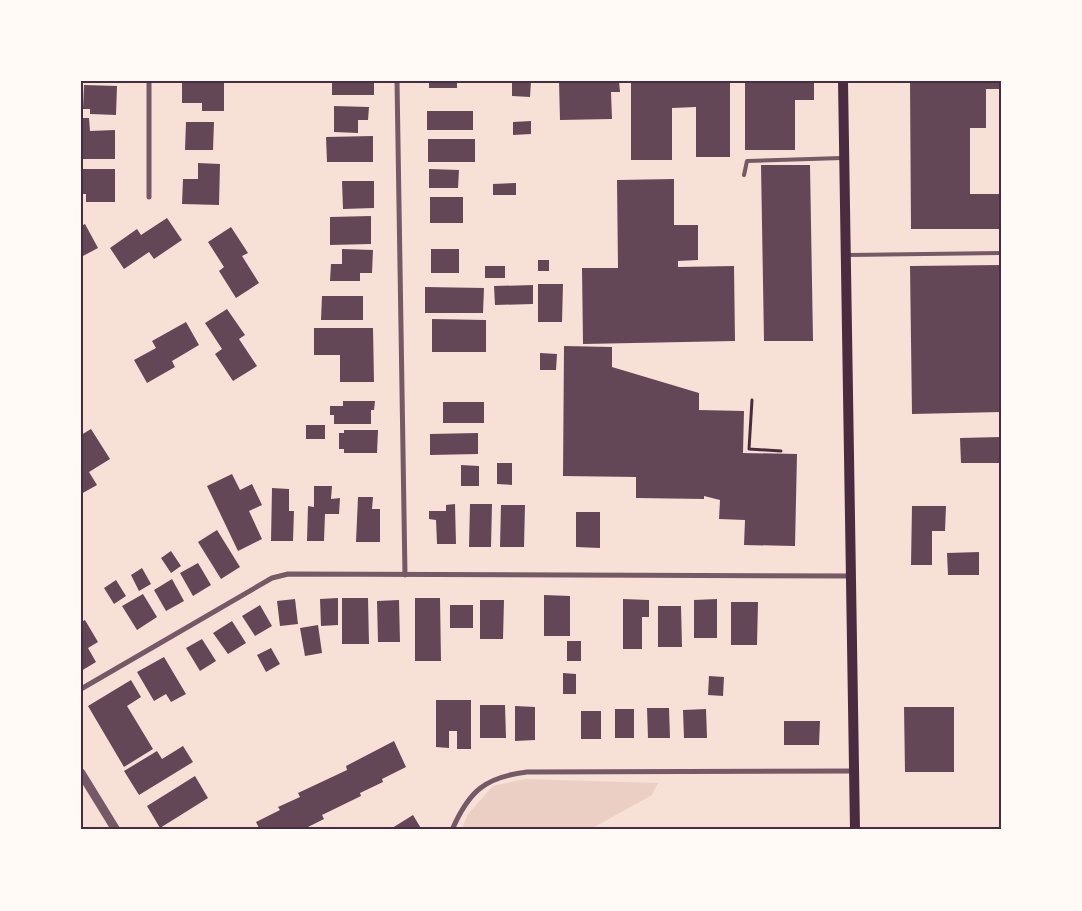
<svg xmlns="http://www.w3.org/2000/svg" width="1082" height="911" font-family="Mulish,sans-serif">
	<rect width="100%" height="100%" fill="#f7e1d7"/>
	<polygon fill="#ebcfc5" points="526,779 658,783 652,795 589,830 461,830 468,814 493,786"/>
	<g fill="#644757">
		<polygon points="182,81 224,81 224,111 202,111 202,103 182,103"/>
		<rect x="332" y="81" width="42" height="14"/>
		<rect x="429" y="81" width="28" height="7"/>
		<polygon points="512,81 531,81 530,97 512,96"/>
		<polygon points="559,81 619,81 620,92 611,92 612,119 560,120"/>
		<polygon points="631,81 730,81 730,157 696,157 696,107 672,108 672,160 631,160"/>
		<polygon points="745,81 814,81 814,100 795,100 795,150 745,150"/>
		<polygon points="910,81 1001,81 1001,89 986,89 986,128 970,128 970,194 1001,194 1001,229 911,229"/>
		<polygon points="84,85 117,86 116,115 90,114 90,109 83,109"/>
		<polygon points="334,106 369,107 368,120 358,120 358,133 334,132"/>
		<rect x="427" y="111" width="46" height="19"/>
		<polygon points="81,118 89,118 90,131 115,130 115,159 81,159"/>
		<polygon points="531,121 531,134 513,135 513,122"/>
		<polygon points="186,122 214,122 213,150 185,150"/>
		<polygon points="373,136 373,162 327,162 326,137"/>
		<rect x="428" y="139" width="47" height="23"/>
		<polygon points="198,163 220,164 219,205 182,204 183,179 198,179"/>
		<polygon points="761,165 810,165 813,341 764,341"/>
		<polygon points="81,169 115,169 115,202 86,202 86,194 81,194"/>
		<polygon points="429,169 459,170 458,188 429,188"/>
		<polygon points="674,179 674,225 698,225 698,260 678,261 678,267 734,266 735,341 583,344 582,268 618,268 617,180"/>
		<polygon points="342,181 374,181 374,208 343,209"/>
		<polygon points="516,183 516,195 493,195 493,184"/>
		<rect x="430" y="197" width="33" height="26"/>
		<polygon points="371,216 371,244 330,245 330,217"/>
		<polygon points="167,218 182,240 154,259 149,252 124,269 110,248 137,229 141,235"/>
		<polygon points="85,224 98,248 81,257 81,226"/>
		<polygon points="231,227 248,253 242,256 259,283 236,298 219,271 224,267 208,242"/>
		<polygon points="342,249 373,250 372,273 360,273 360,281 330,281 331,264 342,264"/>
		<rect x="431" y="249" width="28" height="24"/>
		<rect x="538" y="260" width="11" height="11"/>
		<polygon points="1001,265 1001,412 912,414 910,266"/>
		<rect x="485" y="266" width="20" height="12"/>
		<polygon points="538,284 563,284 562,322 538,322"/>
		<polygon points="533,285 533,304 495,305 494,286"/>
		<polygon points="425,287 484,288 483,313 425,313"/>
		<polygon points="322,296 363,296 363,320 321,320"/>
		<polygon points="227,309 245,335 239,339 257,366 233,381 215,354 222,349 205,323"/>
		<polygon points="432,319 486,320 486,352 432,352"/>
		<polygon points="186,322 199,345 172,361 175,367 147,383 134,360 156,348 152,341"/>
		<polygon points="314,328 373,328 374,382 340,382 340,355 314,355"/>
		<polygon points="564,346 612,347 612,367 699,393 699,410 744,411 743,453 797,454 795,546 744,545 745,520 719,519 720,500 704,496 704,499 636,498 636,477 563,476"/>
		<polygon points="540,353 557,354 556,370 540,370"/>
		<polygon points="343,401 375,401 374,410 371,410 371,424 334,424 334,415 330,415 330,406 343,406"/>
		<rect x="443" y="402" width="41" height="21"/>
		<rect x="306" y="425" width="19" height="14"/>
		<polygon points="91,429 110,459 89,472 97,485 81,494 81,435"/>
		<polygon points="344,430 378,430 377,453 344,453 344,449 339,449 339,433 344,433"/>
		<polygon points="478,433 478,454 430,455 430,434"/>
		<polygon points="1001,437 1001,463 961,463 960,438"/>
		<polygon points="497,463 512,463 512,485 497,484"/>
		<polygon points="461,465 479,466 479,486 461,486"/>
		<polygon points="232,474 240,490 252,484 262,505 249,511 262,539 238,551 207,486"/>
		<polygon points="314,486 332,486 331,499 340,498 339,514 325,514 324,541 307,541 308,506 314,507"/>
		<polygon points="272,488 289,489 289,511 294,511 293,541 271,541"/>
		<polygon points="358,497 373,497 372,509 380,509 380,542 356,542"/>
		<polygon points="455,504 456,544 437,544 436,520 429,519 429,511 446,511 446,505"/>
		<polygon points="470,504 492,504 491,547 469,547"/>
		<polygon points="501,505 525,505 524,547 500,547"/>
		<polygon points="912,506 946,506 945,531 932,531 932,565 911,565"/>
		<polygon points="576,512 600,512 600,548 576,547"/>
		<polygon points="217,530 240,567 221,579 198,542"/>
		<polygon points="171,551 181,566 171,573 161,558"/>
		<polygon points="979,552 979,575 948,575 947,553"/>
		<polygon points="198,563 211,585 193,596 180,573"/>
		<polygon points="142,568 151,584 139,591 131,575"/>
		<polygon points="172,579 184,601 166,611 154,590"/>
		<polygon points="116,580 126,596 114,604 104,588"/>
		<polygon points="143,594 157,617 137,630 122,606"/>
		<polygon points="544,595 570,596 570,636 544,636"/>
		<polygon points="338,598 338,625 321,626 320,599"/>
		<polygon points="342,598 368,598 369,644 342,644"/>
		<polygon points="415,598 440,598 441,661 415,661"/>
		<polygon points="295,599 298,624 280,626 277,601"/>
		<polygon points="623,599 649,600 649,617 642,617 642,649 623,649"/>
		<polygon points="717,599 717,638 694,638 694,600"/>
		<polygon points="399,600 400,642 378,642 377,601"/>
		<polygon points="480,600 504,600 503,639 480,639"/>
		<polygon points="731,602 758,602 757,645 731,645"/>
		<polygon points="260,605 272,626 255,636 242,616"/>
		<rect x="450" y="605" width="23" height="23"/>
		<polygon points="658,606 681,606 682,647 658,647"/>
		<polygon points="85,620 98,642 88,648 96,662 81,671 81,622"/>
		<polygon points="232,621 246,643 228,654 213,633"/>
		<polygon points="318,625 322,653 305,656 300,628"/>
		<polygon points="202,639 216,661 200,671 186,648"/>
		<rect x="567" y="641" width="14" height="20"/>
		<polygon points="271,648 280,664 266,672 257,655"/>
		<polygon points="164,657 186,694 171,702 166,694 154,701 137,672"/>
		<polygon points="563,673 576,674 576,694 563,694"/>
		<polygon points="709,676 724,677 723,696 708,695"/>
		<polygon points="131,680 141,697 127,706 153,749 124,767 88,706"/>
		<polygon points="436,700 471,700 471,749 457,749 457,731 449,731 449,748 436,747"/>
		<polygon points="480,705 505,705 506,738 480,738"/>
		<polygon points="515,706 535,707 535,740 515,741"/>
		<polygon points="904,707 954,707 954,772 905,772"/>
		<polygon points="647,708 669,708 670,738 648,738"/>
		<rect x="615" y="709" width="19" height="29"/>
		<polygon points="706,709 707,738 684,738 683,710"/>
		<rect x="581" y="711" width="20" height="28"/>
		<polygon points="784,721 820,721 819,745 784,745"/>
		<polygon points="394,741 406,767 382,779 383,782 360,793 361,796 322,815 324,819 302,830 260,830 256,822 280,810 278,807 300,797 298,793 347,770 346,766"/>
		<polygon points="183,746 193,762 139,795 124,771 157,751 162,759"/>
		<polygon points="195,776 208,798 160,828 147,806"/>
		<polygon points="413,815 422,830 389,830"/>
	</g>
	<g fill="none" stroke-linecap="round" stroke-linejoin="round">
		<polyline stroke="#4a2c40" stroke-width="3" points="752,400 749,449 781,451"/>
		<g stroke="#755966" stroke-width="4">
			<polyline points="744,175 747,161 842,158"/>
			<polyline points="848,255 1001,253"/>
		</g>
		<g stroke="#755966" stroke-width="5">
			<polyline points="149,81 149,197"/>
			<polyline points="397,81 405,575"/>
			<polyline points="81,689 272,578 288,574 852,576"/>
			<path d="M 452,830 C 469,791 485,777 527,772 L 854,771"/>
		</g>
		<polyline stroke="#755966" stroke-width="9" points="81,773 116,830"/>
		<polyline stroke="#4a2c40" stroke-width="10" points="843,81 855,830"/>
	</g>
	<rect width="1082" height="911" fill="none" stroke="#fffaf5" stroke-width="165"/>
	<rect x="82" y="82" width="918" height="746" fill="none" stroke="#4a2c40" stroke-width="2"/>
</svg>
